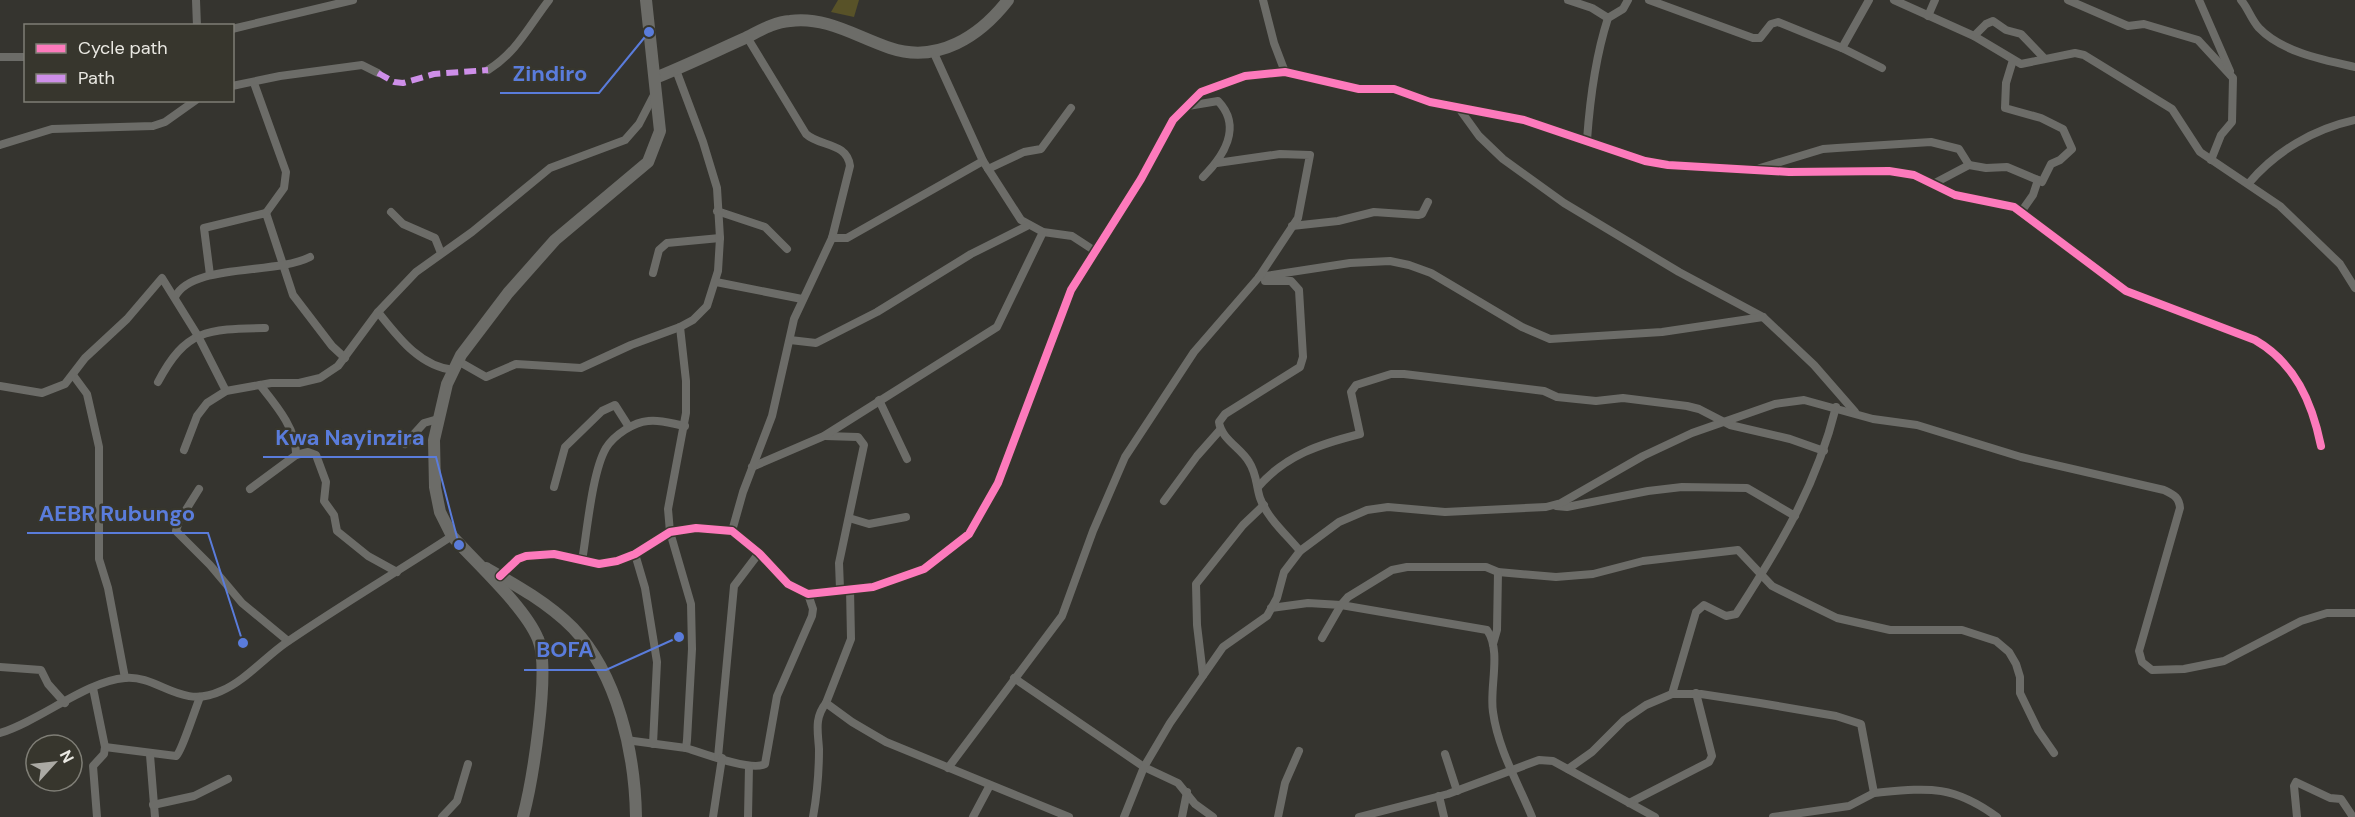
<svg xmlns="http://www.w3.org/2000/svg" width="2355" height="817" font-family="'DM Sans',sans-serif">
	<rect width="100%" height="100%" fill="#35342f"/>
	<polygon fill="#585228" points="838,0 859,0 854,17 831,12"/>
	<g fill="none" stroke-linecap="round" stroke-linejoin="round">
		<g stroke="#6c6c68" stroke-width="8">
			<polyline points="196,0 197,26"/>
			<polyline points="1263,0 1274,43 1285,72"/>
			<polyline points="1568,0 1592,8 1608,18"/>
			<polyline points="1649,0 1753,38 1760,38 1771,24 1778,22 1842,48 1882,68"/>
			<polyline points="1894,0 1974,36 2021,64 2075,53 2084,55 2172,109 2200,152 2280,206 2340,264 2355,288"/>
			<polyline points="2068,0 2128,26 2144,24 2198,40 2233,78 2232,122 2221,135 2211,160"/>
			<polyline points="2199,0 2230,71"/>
			<path d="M 2241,0 C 2248,8 2251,19 2259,28 C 2282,52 2323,60 2355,67"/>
			<polyline points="1928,16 1935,0"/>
			<polyline points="232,29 353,0"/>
			<polyline points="1974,36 1986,24 1993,21 2006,30 2021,34 2044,58"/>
			<polyline points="1842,48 1869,0"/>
			<polyline points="933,51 983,161 1021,220 1043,232 1072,236 1095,251"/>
			<polyline points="0,57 26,57"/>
			<polyline points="2013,60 2006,83 2005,108 2041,118 2063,129 2072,149 2060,160 2051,164 2042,182 2038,180"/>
			<path d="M 488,70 C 516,53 529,26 549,0"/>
			<polyline points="254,83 286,172 284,188 266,213"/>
			<polyline points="232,86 280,76 362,65 378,73"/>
			<path d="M 1188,106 L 1218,101 C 1243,127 1223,157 1203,177"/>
			<polyline points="1458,107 1479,136 1503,159 1564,203 1679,272 1763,317 1814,365 1855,412"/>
			<path d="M 1587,140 C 1590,98 1595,58 1608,18 L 1623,9 L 1628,0"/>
			<polyline points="0,145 52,129 153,126 165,122 196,100"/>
			<polyline points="1760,168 1823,149 1837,148 1931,142 1959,149 1969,165"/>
			<polyline points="988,169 1024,152 1041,149 1071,108"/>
			<path d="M 2249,183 C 2276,151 2314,129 2355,120"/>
			<polyline points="1933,184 1969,165 1986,168 2007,167 2038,180 2033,195 2021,212"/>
			<polyline points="717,211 765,227 787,249"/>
			<polyline points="391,212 403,224 435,238 441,253"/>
			<polyline points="1292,226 1338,221 1374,212 1418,215 1422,214 1428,202"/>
			<polyline points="832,238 847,238 983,161"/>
			<polyline points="653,273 659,250 667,243 720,238"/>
			<polyline points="210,275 204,228 266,213 293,295 332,346 345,358"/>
			<polyline points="1259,277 1350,263 1390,261 1409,265 1431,273 1522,327 1550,339 1662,332 1763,317"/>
			<path d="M 1265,281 L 1291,281 L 1299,290 L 1303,357 L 1300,367 L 1225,414 L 1219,422 C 1221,439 1241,448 1249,462 C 1257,474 1256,486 1260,498 C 1267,518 1287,535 1300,551"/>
			<polyline points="716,282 802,299"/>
			<path d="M 175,297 C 192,263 275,275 310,257"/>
			<path d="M 378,312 C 398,337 420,367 454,370"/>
			<polyline points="790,340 816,343 877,312 971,254 1027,226"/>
			<polyline points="458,361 486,377 516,364 581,368 631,345 680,327 693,320 707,306 718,271 720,238 717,188 703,142 676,70"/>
			<polyline points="73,375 87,394 99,447 99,559 108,588 125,678"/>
			<path d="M 158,382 C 186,329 207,329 265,328"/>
			<polyline points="0,386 42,393 65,384 85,358 127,319 162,278 198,336 226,391"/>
			<polyline points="879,400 907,459"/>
			<polyline points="825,436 858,437 864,445 839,563 840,589"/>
			<polyline points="405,444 424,423 438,419"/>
			<polyline points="184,450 197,416 207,403 226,391 271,383 299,383 320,378 338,366 378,312 416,272 472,232 550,168 625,140 639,124 655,93"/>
			<polyline points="296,455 308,452 316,455 326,482 324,501 334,515 337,531 368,556 397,572"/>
			<polyline points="752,467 824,436 997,327 1043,232"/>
			<polyline points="554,487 565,447 602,411 615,405 629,427"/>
			<path d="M 1258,487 C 1286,455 1320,444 1360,434 L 1351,392 L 1356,385 L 1391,374 L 1404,374 L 1544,391 L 1557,397 L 1596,401 L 1623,398 L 1687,406 L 1699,409 L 1730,425 L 1790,439 L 1824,451"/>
			<polyline points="199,489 179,521 176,531 210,565 242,603 288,641"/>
			<path d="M 250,489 L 296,455 C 297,429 275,404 260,385"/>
			<polyline points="1164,501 1197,456 1220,430"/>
			<polyline points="1556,506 1567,507 1648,491 1682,487 1747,488 1795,516"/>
			<polyline points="849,518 869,524 906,517"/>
			<path d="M 732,531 L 743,492 L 772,416 L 794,319 L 832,238 L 850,166 C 847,142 820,147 806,134 L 747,37"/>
			<polyline points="635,554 645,588 657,662 653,744"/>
			<path d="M 582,561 C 587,532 592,472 606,448 C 614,435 634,422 648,421 C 660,419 673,424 685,426"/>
			<polyline points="1498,572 1556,577 1593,574 1643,561 1738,550 1772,586 1837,618 1890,630 1962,630 1996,641 2009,652 2016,664 2020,677 2020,693 2038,730 2054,753"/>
			<path d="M 500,576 L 518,559 L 526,556 L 554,554 L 599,564 L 617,561 L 635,554 L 670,532 L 696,528 L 732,531 L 759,553 L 788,584 L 808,594 L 873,587 L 924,569 L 969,534 L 998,483 L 1071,290 L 1141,179 L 1173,120 L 1201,92 L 1245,76 L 1285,72 L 1359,89 L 1394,89 L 1430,102 L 1524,120 L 1645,161 L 1668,165 L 1789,172 L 1889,171 L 1914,175 L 1955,195 L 2014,207 L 2126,291 L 2255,340 C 2295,363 2312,402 2321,446"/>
			<polyline points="850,589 851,639 826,703 852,722 886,742 1069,817"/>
			<path d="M 1271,608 L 1308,603 L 1341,605 L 1487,630 C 1502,651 1489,688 1493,712 C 1498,749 1518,783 1532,817"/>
			<polyline points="1322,638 1341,605 1348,597 1392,570 1407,567 1486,567 1498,572 1497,630 1493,644"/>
			<polyline points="0,667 41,670 48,684 65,703"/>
			<polyline points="1203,675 1197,625 1196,584 1243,525 1264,505"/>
			<polyline points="1014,678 1144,767 1178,783 1195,804 1213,817"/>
			<polyline points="93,688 105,747 104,754 93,766 97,817"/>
			<path d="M 1672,694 L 1696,612 L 1704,605 L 1726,616 L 1736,614 C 1780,546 1816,487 1836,407"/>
			<path d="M 0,733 C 40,721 86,681 125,678 C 159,675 180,710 221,691 C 245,681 265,657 287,642 C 341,605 397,572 452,536"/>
			<polyline points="626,740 686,748 687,740 692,649 691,604 670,532 668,509 686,413 686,381 680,327"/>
			<path d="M 105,747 L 176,756 C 181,753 196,707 200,697"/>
			<path d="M 686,748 C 702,753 752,772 765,764 L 777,696 L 812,616 L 813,609 L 808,594"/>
			<polyline points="1445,754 1457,791"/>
			<polyline points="150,755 155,817"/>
			<polyline points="718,757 734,586 759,553"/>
			<polyline points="948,768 1062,616 1093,531 1125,457 1194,352 1259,277 1298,218 1310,155 1280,154 1217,163"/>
			<path d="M 1568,769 L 1592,752 L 1624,720 L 1646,705 L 1672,694 L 1701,694 L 1760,703 L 1836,716 L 1861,724 L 1874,793 C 1928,788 1952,784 1997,817"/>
			<polyline points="1439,796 1444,817"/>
			<polyline points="1629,803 1709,762 1712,756 1696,693"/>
			<polyline points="153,805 194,796 228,779"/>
			<polyline points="442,817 457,801 468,764"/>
			<polyline points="713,817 722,758"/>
			<polyline points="748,817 749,766"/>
			<path d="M 813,817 C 817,795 819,771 819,749 C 818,732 814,718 826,703"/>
			<polyline points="973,817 990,785"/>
			<path d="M 1124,817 L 1144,767 L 1170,723 L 1223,647 L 1267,616 L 1277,598 L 1284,572 L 1300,551 L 1339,522 L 1367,510 L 1388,507 L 1445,512 L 1546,507 L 1561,503 L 1643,456 L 1692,433 L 1775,404 L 1804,400 L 1873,419 L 1917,425 L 2021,457 L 2164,490 C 2174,495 2179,497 2180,508 L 2139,651 L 2142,662 L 2152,670 L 2184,669 L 2224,661 L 2301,621 L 2327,613 L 2355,613"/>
			<polyline points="1182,817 1187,792"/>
			<polyline points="1278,817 1285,783 1299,751"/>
			<polyline points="1359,817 1448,794 1539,760 1553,761 1655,817"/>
			<polyline points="1773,817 1849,806 1874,793"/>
			<polyline points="2297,817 2294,786 2296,782 2330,798 2341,799 2353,817"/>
		</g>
		<g stroke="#6c6c68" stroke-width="12">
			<path d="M 655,78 C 685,66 714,52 743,39 C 758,32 773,22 790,21 C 826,16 857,37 890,48 C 938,64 980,36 1008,0"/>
			<path d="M 486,568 C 516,585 548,603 573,628 C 618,675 635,754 636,817"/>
			<path d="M 523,817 C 532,783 551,669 538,639 C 525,607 477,564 452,536 L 440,512 L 435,487 L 434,440 L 447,384 L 461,355 L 508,293 L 555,240 L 648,162 L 660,131 L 646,0"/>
		</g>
		<polyline stroke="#ce8fe9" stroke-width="6" stroke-dasharray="12 6" stroke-linecap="butt" points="378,73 394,82 403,83 434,74 488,70"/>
		<defs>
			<path id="cycleway" d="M 500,576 L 518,559 L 526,556 L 554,554 L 599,564 L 617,561 L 635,554 L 670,532 L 696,528 L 732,531 L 759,553 L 788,584 L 808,594 L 873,587 L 924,569 L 969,534 L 998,483 L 1071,290 L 1141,179 L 1173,120 L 1201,92 L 1245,76 L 1285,72 L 1359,89 L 1394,89 L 1430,102 L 1524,120 L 1645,161 L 1668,165 L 1789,172 L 1889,171 L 1914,175 L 1955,195 L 2014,207 L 2126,291 L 2255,340 C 2295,363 2312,402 2321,446"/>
		</defs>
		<use href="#cycleway" stroke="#37362d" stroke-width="11"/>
		<use href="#cycleway" stroke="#fd7abc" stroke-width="8"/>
	</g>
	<path fill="none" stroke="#5a7cdb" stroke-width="2" d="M649 32L599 93H500M459 545L436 457H263M243 643L208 533H27M679 637L606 670H524"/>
	<g fill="#5a7cdb" stroke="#37362d" stroke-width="2">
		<circle cx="649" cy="32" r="6"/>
		<circle cx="459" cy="545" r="6"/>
		<circle cx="243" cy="643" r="6"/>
		<circle cx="679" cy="637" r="6"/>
	</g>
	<g font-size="22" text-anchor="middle" font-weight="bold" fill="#5a7cdb" stroke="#37362d" stroke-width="5" stroke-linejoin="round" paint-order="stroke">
		<text x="550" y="81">Zindiro</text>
		<text x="350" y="445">Kwa Nayinzira</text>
		<text x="117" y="521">AEBR Rubungo</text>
		<text x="565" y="657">BOFA</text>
	</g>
	<rect x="24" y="24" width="210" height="78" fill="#37362d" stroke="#7f7e76" stroke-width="1.5"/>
	<rect x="36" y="44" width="30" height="9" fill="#fd7abc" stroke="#7f7e76" stroke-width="1.5"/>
	<text x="78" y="54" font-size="18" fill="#eae9e3">Cycle path</text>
	<rect x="36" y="74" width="30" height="9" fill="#ce8fe9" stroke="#7f7e76" stroke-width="1.5"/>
	<text x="78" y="84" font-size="18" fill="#eae9e3">Path</text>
	<g transform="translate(54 763) rotate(63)"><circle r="28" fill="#37362d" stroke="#7f7e76" stroke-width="1.5"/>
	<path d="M0-4.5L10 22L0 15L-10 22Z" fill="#abaaa4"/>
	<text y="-9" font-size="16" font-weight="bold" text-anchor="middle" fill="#eae9e3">N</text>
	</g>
</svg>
